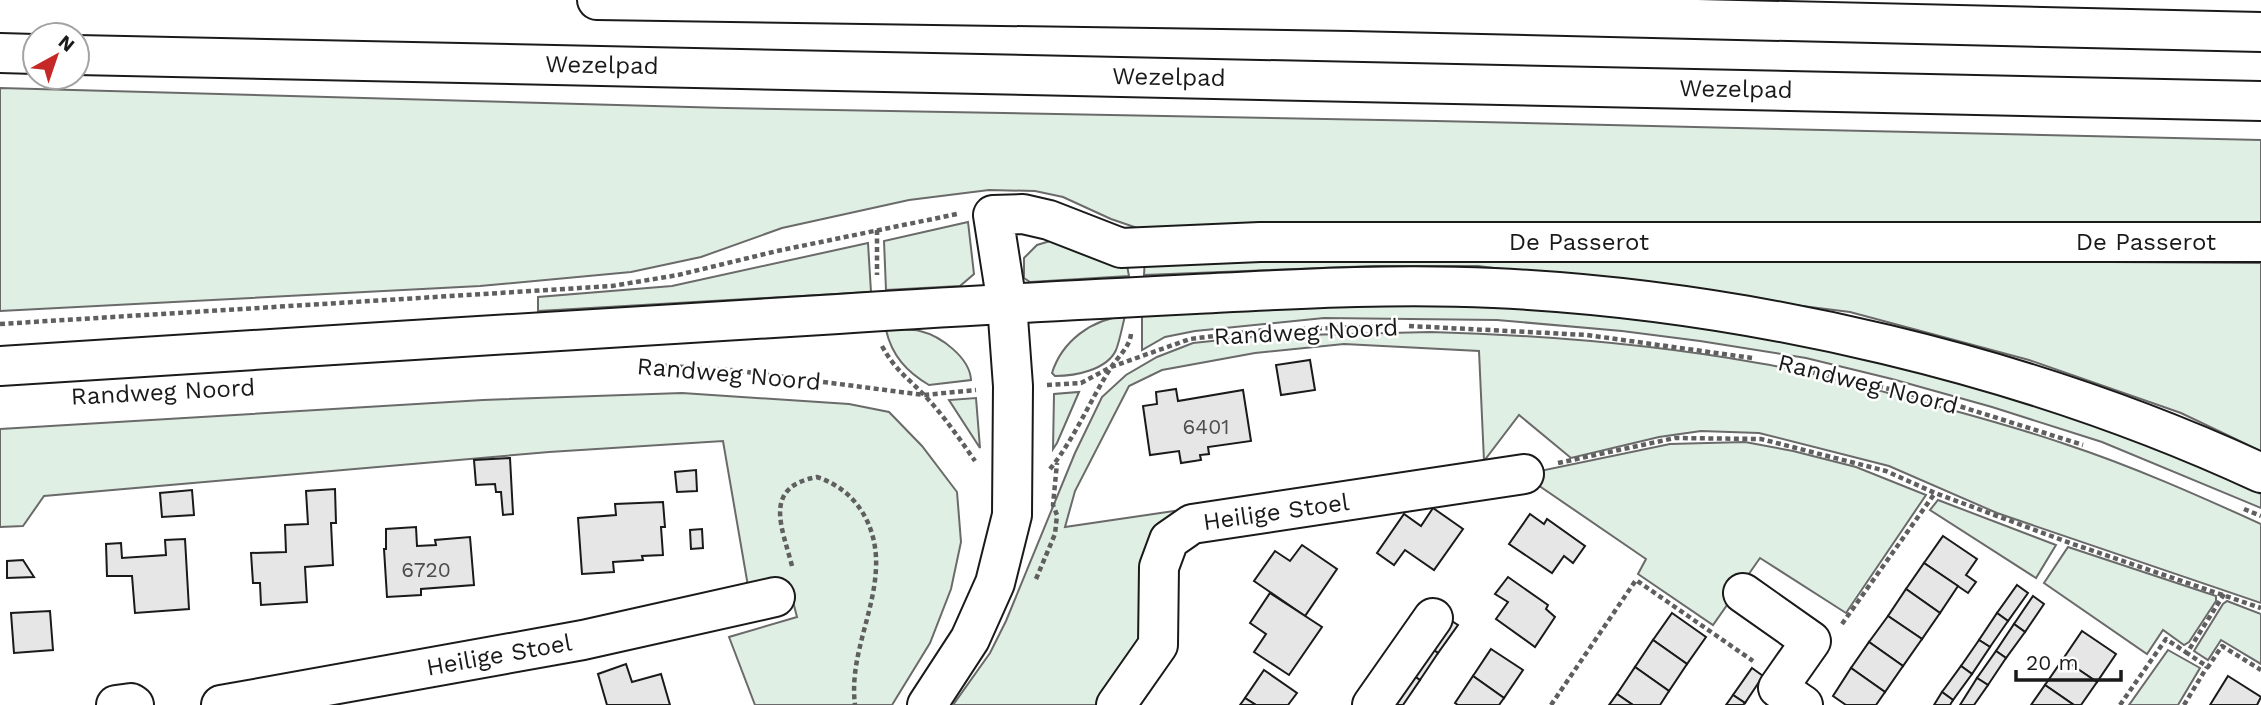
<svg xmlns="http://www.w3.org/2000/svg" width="2261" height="705" font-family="'Work Sans',sans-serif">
	<rect width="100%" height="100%" fill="#fff"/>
	<g fill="#e0efe3" stroke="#6a6a6a" stroke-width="2">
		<polygon points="0,88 726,108 1436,121 2261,140 2261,228 1143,230 1111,219 1063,197 1035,191 989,190 909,200 782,228 701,257 631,272 480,286 0,311"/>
		<polygon points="968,222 974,274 960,286 886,290 884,241"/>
		<polygon points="1050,241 1126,260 1129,276 1030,282 1024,278 1024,258 1037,245"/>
		<polygon points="868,243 871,292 538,311 538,297 672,286"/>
		<polygon points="1825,251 2109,262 2261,263 2261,451 2181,413 2029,360 1850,312 1478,266 1374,266 1144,275 1145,258"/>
		<path d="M 1350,303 C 1447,305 1545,306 1641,318 C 1852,345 2068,403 2261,494 L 2261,508 L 2102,442 L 1992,407 L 1892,379 L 1806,358 L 1700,341 L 1622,331 L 1497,320 L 1324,318 L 1195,331 L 1165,337 L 1142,350 L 1142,314 Z"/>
		<path d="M 1125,316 C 1122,327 1120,340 1116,350 C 1107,370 1075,376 1055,376 L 1052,373 C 1062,341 1092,319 1125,316 Z"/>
		<path d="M 886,330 C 897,330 910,328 920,331 C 941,336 970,358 971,380 L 929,385 C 907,372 892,356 886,330 Z"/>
		<path d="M 1431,332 C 1540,335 1651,344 1758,363 C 1808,371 1858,385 1907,398 C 1960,412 2013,426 2065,444 C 2132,466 2197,495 2261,524 L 2261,603 L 1997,513 L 1889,466 L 1759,433 L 1701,431 L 1659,437 L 1571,458 L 1519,415 L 1484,461 L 1479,351 L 1344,344 L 1255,353 L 1162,370 L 1129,386 L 1075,491 L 1065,527 L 1174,511 L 1152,567 L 1147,640 L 1102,705 L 953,705 L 990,653 L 1006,621 L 1075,453 L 1102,397 L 1126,375 L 1157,357 L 1193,343 L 1260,336 Z"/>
		<polygon points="1079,392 1057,443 1053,449 1054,394"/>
		<polygon points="682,393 849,404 889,412 922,446 957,492 961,542 951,589 930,643 892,705 755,705 729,637 797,617 788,582 749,592 723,441 549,452 44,496 23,526 0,527 0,429 483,400"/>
		<polygon points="976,398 980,448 949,400"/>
		<polygon points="1745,442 1793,451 1856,467 1926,495 1846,613 1760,558 1713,625 1638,574 1646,559 1535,483 1535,472 1670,444"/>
		<polygon points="1938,500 2056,545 2036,578 1930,510"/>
		<polygon points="2068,547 2216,596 2216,601 2189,642 2184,645 2163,630 2147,654 2044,583"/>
		<polygon points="2227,601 2261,614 2261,664 2221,640 2208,660 2194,651 2223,604"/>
		<polygon points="2168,650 2200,668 2178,705 2129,705"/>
	</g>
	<g fill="#e6e6e6" stroke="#1a1a1a" stroke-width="2">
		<polygon points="1310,360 1315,390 1281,395 1276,365"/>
		<polygon points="1176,389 1178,401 1243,390 1251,441 1208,447 1209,454 1200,455 1201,460 1181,463 1179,451 1150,455 1143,406 1157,404 1156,392"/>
		<polygon points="510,458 513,514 503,515 501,492 496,492 495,484 476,485 474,460"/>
		<polygon points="696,470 697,491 677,492 675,472"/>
		<polygon points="335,489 336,523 331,523 333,565 305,567 307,602 261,605 260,583 253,583 251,553 286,552 285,525 308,524 306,491"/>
		<polygon points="192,490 194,515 162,517 160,493"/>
		<polygon points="663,502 665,527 661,527 663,555 642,556 643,560 613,562 614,572 582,574 578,518 616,515 615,504"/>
		<polygon points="1433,508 1463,529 1434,570 1405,550 1394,565 1377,553 1404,514 1421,526"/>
		<polygon points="1530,514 1544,524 1547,519 1585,546 1573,563 1564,556 1552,573 1509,544"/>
		<polygon points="416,527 417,546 436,545 435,540 470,537 474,585 421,589 421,595 387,597 384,549 386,549 386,529"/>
		<polygon points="702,529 703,548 691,549 690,530"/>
		<polygon points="1943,536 1977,559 1966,575 1976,582 1968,593 1924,563"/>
		<polygon points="185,539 189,609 135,613 132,576 107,576 106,544 121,543 122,558 166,555 165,540"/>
		<polygon points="1302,545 1337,569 1305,616 1254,581 1275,551 1290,561"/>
		<polygon points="23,560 34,577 7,578 7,561"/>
		<polygon points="1924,563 1958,586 1940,613 1906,589"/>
		<polygon points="1508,577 1548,605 1546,609 1555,617 1535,647 1496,619 1508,602 1495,594"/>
		<polygon points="2017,585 2028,593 2008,621 1997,613"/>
		<polygon points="1906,589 1940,613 1922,639 1888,616"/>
		<polygon points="1270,593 1322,627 1289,675 1254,652 1266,634 1250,623"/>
		<polygon points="2033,596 2044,604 2025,632 2014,624"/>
		<polygon points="50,611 53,650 14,653 11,613"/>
		<polygon points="1672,613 1706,637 1687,664 1653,640"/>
		<polygon points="1997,613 2008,621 1990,647 1979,640"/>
		<polygon points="1888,616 1922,639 1903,666 1869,642"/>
		<polygon points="1447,618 1458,625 1438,653 1428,646"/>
		<polygon points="2014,624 2025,632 2006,658 1996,651"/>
		<polygon points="2082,631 2116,654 2097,682 2063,659"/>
		<polygon points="1653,640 1687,664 1669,691 1635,667"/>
		<polygon points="1979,640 1990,647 1972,674 1961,666"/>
		<polygon points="1869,642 1903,666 1885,692 1851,668"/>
		<polygon points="1428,646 1438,653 1420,680 1409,673"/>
		<polygon points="1491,649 1523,670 1504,698 1473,676"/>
		<polygon points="1996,651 2006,658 1988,685 1977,678"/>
		<polygon points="2063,659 2097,682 2081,705 2074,705 2045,685"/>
		<polygon points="626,664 632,682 661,674 670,705 607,705 598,674"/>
		<polygon points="1961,666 1972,674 1953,700 1942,692"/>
		<polygon points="1635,667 1669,691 1660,705 1633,705 1617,694"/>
		<polygon points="1752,668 1763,676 1745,703 1733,695"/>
		<polygon points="1851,668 1885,692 1876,705 1846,705 1833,696"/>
		<polygon points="1264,670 1297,693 1288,705 1256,705 1245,698"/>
		<polygon points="1409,673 1420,680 1403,705 1398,705 1391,700"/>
		<polygon points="1473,676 1504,698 1499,705 1458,705 1455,703"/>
		<polygon points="2228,676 2261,697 2257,705 2210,705"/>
		<polygon points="1977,678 1988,685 1974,705 1960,705"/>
		<polygon points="2045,685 2074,705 2031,705"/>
		<polygon points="1942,692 1953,700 1950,705 1934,705"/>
		<polygon points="1617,694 1633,705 1609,705"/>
		<polygon points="1733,695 1745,703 1743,705 1726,705"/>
		<polygon points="1245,698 1256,705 1240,705"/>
	</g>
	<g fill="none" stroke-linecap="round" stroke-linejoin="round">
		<defs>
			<g id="minor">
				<polyline points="1743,593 1811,641 1778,688 1803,705"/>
				<polyline points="116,705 131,703 134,705"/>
				<polyline points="221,705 583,640 775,597"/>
				<polyline points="927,705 970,639 995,583 1012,515 1013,386 1007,304 993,215 1023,214 1049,220 1121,248 1260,242 2261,242"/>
				<polyline points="1116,705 1158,645 1159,567 1169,540 1192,524 1524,474"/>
				<polyline points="1372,705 1433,618"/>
			</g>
			<path id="major" d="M 0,366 C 279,348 559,331 838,314 C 957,306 1076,300 1195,294 C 1294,289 1394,283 1494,288 C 1750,300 2028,365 2261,473"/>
			<g id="highway">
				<polyline points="597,0 1351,11 2261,32"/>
				<polyline points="0,53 35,54"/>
				<polyline points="77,55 2261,101"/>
			</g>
		</defs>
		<use href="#minor" stroke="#1a1a1a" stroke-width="42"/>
		<use href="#major" stroke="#1a1a1a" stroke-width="42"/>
		<use href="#highway" stroke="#1a1a1a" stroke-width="42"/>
		<g stroke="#5f5f5f" stroke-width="4.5" stroke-dasharray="5 3.5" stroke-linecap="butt">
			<polyline points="877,230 877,275"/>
			<polyline points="0,324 612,286 678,275 777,251 957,214"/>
			<polyline points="1409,326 1587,335 1752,358"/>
			<polyline points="1300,329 1397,326"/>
			<path d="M 882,346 C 895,370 907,377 925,396 C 944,416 959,438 975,461"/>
			<polyline points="654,365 731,370 924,395 976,390"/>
			<polyline points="1812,370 1959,406 2083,445"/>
			<polyline points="1047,385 1081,383 1111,367 1190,339 1264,330"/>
			<polyline points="1558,463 1675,438 1761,439 1886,471 1935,493 2070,543 2261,608"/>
			<path d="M 1050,469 C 1075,438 1090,400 1112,366 C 1119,356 1130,346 1131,334"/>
			<polyline points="2244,509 2261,516"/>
			<path d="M 792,566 C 782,527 762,487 817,477 C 857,490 878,527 876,568 C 874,615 849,657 855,705"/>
			<polyline points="1036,579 1055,534 1057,515 1053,505 1057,463"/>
			<polyline points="2224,594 2187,653 2208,667 2222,646 2261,670"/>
			<polyline points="1842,624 1935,493"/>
			<polyline points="1551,705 1636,580 1753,661"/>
			<polyline points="2120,705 2166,639 2187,653"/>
			<polyline points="2184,705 2207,667"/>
		</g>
		<use href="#minor" stroke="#fff" stroke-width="38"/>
		<use href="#major" stroke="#fff" stroke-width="38"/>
		<use href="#highway" stroke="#fff" stroke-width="38"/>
	</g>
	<g text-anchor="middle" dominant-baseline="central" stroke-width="5" stroke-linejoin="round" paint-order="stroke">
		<g font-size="21" fill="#4d4d4d">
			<text x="1206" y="426">6401</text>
			<text x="426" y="569">6720</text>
		</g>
		<g font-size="24" fill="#1a1a1a" stroke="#fff">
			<text transform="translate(602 65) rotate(1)">Wezelpad</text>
			<text transform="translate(1169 77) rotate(1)">Wezelpad</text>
			<text transform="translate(1736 89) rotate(1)">Wezelpad</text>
			<text x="1579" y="242">De Passerot</text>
			<text x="2146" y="242">De Passerot</text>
			<text transform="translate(1306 332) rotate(-3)">Randweg Noord</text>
			<text transform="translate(729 374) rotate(5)">Randweg Noord</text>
			<text transform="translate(1868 384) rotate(14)">Randweg Noord</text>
			<text transform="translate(163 392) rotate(-3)">Randweg Noord</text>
			<text transform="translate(1276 512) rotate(-8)">Heilige Stoel</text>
			<text transform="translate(499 655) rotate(-10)">Heilige Stoel</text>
		</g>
	</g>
	<g transform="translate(56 56) rotate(40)"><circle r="33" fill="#ffffff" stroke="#a3a3a3" stroke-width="2"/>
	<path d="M0-5L12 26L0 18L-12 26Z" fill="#c62828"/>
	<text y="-10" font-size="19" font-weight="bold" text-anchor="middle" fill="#1a1a1a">N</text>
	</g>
	<path d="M2016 670v10h105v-10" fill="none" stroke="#1a1a1a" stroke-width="3.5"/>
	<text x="2026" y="670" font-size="21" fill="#1a1a1a" stroke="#ffffff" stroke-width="5" paint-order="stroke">20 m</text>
</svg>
